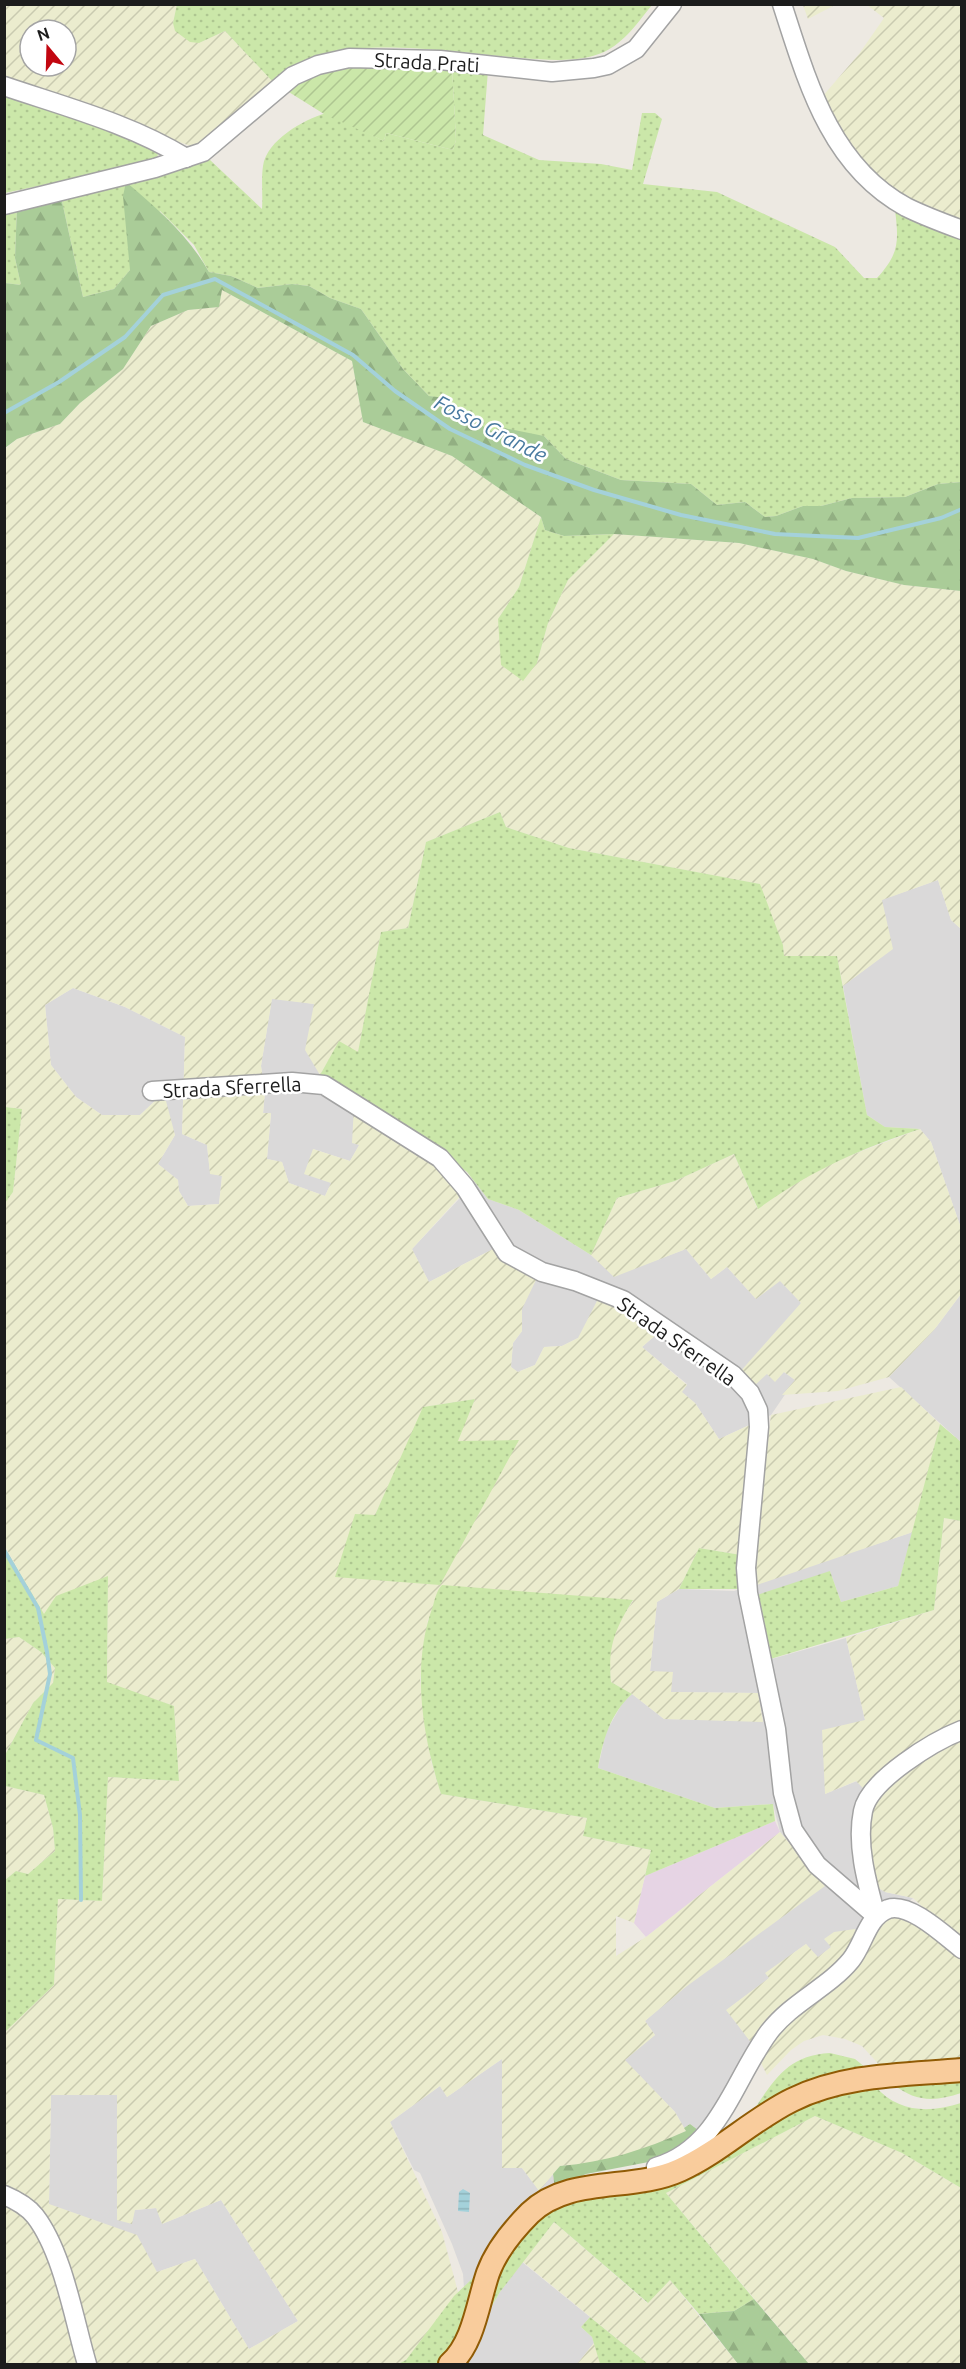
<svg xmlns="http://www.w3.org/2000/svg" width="966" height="2369" font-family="Ubuntu,sans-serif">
	<defs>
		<pattern id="farmland-furrows" width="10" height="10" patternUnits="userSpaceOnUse" patternTransform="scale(1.5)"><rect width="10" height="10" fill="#ebecce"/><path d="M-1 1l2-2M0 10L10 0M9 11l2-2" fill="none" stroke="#c9cab0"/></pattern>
		<pattern id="grass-dots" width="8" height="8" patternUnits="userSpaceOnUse" patternTransform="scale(1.5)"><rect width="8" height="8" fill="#cbe7a9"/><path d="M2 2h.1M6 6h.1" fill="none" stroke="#aec691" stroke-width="1.8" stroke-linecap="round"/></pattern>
		<pattern id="forest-firs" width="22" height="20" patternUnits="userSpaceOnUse" patternTransform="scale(1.5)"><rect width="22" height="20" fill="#aacc98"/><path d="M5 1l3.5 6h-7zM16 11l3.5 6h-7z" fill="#92af82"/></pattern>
		<pattern id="garden-furrows" width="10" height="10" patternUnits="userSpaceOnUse" patternTransform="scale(1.5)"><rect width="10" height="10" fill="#cbe7a9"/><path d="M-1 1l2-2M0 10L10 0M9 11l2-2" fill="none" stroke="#aec691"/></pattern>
		<pattern id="water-rules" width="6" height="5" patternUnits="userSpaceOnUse" patternTransform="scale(1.5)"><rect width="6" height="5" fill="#a4d1da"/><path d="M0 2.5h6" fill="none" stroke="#8db3ba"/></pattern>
	</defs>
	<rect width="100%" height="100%" fill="#ede9e2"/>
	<g fill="#dad9d9">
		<polygon points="938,880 951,920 961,929 961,1228 931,1142 920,1129 885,1127 867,1115 843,986 892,949 881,900"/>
		<polygon points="73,988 125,1007 185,1037 182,1134 207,1145 210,1173 222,1176 219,1204 188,1206 179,1191 178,1180 158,1164 175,1135 158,1098 140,1115 102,1115 76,1097 51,1065 45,1005"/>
		<polygon points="272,998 314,1004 320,1075 337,1081 330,1094 354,1106 360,1144 350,1161 313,1149 331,1183 325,1196 289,1183 282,1162 267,1159 271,1114 263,1114 265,1093 261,1066"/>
		<polygon points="475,1182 488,1199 519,1210 591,1255 614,1276 686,1249 711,1279 727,1267 756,1299 780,1280 801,1303 767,1374 784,1372 795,1380 771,1415 719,1439 695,1403 681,1392 687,1384 642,1347 658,1333 578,1338 562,1346 544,1347 535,1365 517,1372 511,1367 513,1343 522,1331 522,1309 497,1247 429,1282 412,1249"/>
		<polygon points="961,1294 961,1442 889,1377 934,1330"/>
		<polygon points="913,1532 898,1586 841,1602 830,1571 768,1660 846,1638 865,1720 825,1794 857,1781 873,1798 885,1892 913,1898 870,1940 855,1929 817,1958 806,1944 766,1973 769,1978 727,2010 756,2049 702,2133 690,2124 684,2128 675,2112 624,2060 655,2035 645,2021 813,1871 780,1832 773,1804 715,1808 598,1768 606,1732 623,1702 632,1694 664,1719 763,1721 758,1693 671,1692 650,1672 657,1602 679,1589 734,1591"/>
		<polygon points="502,2059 502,2167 522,2168 539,2190 553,2174 555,2189 486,2270 464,2288 463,2274 452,2244 420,2173 414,2170 390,2122 440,2086 447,2097"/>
		<polygon points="51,2095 118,2095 117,2220 135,2210 157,2208 162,2224 221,2200 298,2321 249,2349 195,2259 157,2272 49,2204"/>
		<polygon points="522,2262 590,2317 581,2327 592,2337 594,2343 577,2364 454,2364 474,2337 500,2292"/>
	</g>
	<polygon fill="#e6d4e4" points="775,1821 780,1832 646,1937 634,1923 645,1876"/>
	<g fill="url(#farmland-furrows)" fill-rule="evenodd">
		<path d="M 4,5 L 177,5 L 173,23 L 199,43 L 225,31 L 274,83 L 202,143 L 193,147 L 5,78 ZM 30,30 L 66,30 L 66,66 L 30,66 Z"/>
		<polygon points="803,5 803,4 835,5 808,19"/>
		<polygon points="867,5 961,5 961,219 920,206 876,178 850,147 822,97 859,54 884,18"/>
		<path d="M 222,290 L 352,361 L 363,422 L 452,456 L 541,517 L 519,587 L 498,619 L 537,663 L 548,623 L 568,580 L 614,534 L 739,543 L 813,559 L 846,571 L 904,585 L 961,591 L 961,929 L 951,920 L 938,880 L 882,900 L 893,949 L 843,986 L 837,956 L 784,956 L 783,945 L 759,884 L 569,848 L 506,827 L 500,812 L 426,842 L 408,928 L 381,932 L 358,1053 L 339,1042 L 320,1075 L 305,1050 L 314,1004 L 272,999 L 261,1066 L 265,1093 L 263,1113 L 271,1113 L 267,1159 L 282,1162 L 289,1183 L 325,1196 L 331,1183 L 304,1174 L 313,1149 L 350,1161 L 359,1145 L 352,1143 L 354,1106 L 438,1162 L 465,1191 L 412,1249 L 429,1282 L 497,1247 L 537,1278 L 522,1309 L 522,1331 L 513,1343 L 511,1367 L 518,1372 L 535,1365 L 544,1347 L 562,1346 L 578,1338 L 598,1299 L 620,1309 L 658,1333 L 642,1347 L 687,1385 L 682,1392 L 695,1403 L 719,1439 L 756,1422 L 741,1555 L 699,1548 L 679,1589 L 657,1602 L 650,1671 L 673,1672 L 671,1692 L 758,1693 L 763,1722 L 664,1719 L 632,1694 L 611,1682 L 609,1651 L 618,1624 L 633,1601 L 428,1619 L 420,1679 L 431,1761 L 441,1794 L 587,1818 L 583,1836 L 651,1850 L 634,1923 L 616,1916 L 616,1956 L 646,1937 L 780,1832 L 825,1886 L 687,1986 L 645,2021 L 655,2035 L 625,2060 L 675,2112 L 686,2131 L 643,2150 L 593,2163 L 560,2166 L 539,2191 L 522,2168 L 502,2168 L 502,2059 L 447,2097 L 440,2086 L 390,2122 L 442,2232 L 458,2292 L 406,2360 L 398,2364 L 5,2364 L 5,2032 L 54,1985 L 58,1899 L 102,1901 L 108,1777 L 179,1781 L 174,1706 L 107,1683 L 108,1577 L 44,1615 L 5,1546 L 4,1203 L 13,1192 L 22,1109 L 4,1107 L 5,449 L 17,439 L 60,424 L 80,403 L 123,369 L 151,326 L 188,310 L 218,307 ZM 73,988 L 125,1007 L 185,1037 L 182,1134 L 207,1145 L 210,1174 L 222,1176 L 219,1204 L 188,1206 L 179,1191 L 178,1180 L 158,1164 L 175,1135 L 166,1101 L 158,1098 L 140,1115 L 102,1115 L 76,1097 L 51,1065 L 45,1005 ZM 475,1399 L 457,1441 L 375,1515 L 424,1407 ZM 51,2095 L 117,2095 L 117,2220 L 132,2224 L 135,2210 L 156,2208 L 162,2224 L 221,2200 L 298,2321 L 249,2349 L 195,2259 L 157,2272 L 137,2235 L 49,2204 Z"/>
		<polygon points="920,1129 931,1142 961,1228 961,1294 934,1330 889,1377 838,1391 782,1395 795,1380 784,1372 775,1382 767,1374 755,1385 739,1373 801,1303 780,1281 756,1299 727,1267 711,1279 686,1249 614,1277 591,1255 617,1198 675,1181 734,1154 757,1208 796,1181 828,1164"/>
		<polygon points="901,1387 940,1424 913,1532 754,1586 752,1567 771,1415"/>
		<polygon points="944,1518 961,1521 961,1943 913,1898 885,1892 873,1885 867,1847 873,1798 856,1781 825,1794 822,1730 865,1720 846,1638 934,1610"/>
		<polygon points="19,1637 41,1652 55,1668 53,1683 33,1703 5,1755 5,1639"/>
		<polygon points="5,1786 44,1795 53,1828 55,1851 28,1874 16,1871 5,1880"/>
		<polygon points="896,1913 915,1919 961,1960 961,2060 883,2069 862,2046 845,2039 823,2035 804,2041 791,2050 767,2075 758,2057 775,2032 870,1940 887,1918"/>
		<polygon points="855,1929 856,1940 850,1957 756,2049 726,2010 769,1978 765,1973 806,1944 818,1957 831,1947 824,1939 834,1932"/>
		<polygon points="815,2116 902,2153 961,2188 961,2364 809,2364 666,2193"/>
		<polygon points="554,2222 647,2303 670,2280 738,2364 648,2364 523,2262"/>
		<polygon points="594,2343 600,2364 577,2364"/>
	</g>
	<g fill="url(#grass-dots)">
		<path d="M 177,4 L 652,5 C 638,22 625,42 604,52 C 580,63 548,60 522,58 C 464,54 350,34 299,63 C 290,69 282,76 274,83 L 225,31 L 199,43 L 190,42 L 175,31 L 173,23 Z"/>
		<path d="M 452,66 L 488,70 L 483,135 L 539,160 L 601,164 L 632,170 L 642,113 L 655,113 L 662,119 L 643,184 L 717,192 L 835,247 L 864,278 L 877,278 C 899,254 899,242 895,210 L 961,234 L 961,482 L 938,484 L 905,497 L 852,498 L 821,506 L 803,506 L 776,516 L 765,517 L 745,502 L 717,505 L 691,484 L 621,480 L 566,459 L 544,436 L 492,432 L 466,417 L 446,399 L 429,396 L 403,369 L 361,309 L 330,298 L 309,286 L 292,284 L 258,288 L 231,276 L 209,272 L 194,245 L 160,211 L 130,258 L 130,270 L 114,289 L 83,297 L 61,197 L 209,159 L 262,209 C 263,195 261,180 263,166 C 267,140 303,120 326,113 L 384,141 L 386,133 L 453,150 L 456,140 Z"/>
		<polygon points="4,91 156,147 158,155 153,161 142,164 5,193"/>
		<polygon points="17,206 15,258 21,285 5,283 4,211"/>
		<polygon points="541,517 545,530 564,536 614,534 568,580 548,623 537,663 523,681 501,665 498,619 519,587"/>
		<path d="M 500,812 L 506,827 L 569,848 L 760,884 L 783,945 L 784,956 L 837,956 L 867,1115 L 885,1127 L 920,1129 C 860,1149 810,1171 758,1209 L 734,1154 L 675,1181 L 617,1198 L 591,1255 L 519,1210 L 488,1199 L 467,1172 L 337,1081 L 320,1075 L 339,1041 L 358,1052 L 381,932 L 408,928 L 426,842 Z"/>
		<polygon points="5,1107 22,1109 13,1192 5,1203"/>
		<polygon points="475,1399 458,1441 519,1440 440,1585 335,1577 355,1514 375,1515 423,1407"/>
		<polygon points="940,1424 961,1442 961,1521 944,1518 934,1610 767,1660 754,1596 830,1571 841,1602 898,1586"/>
		<polygon points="4,1546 44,1614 56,1596 108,1576 107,1682 174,1706 179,1781 108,1777 102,1901 58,1899 54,1985 5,2032 5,1880 16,1871 28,1874 55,1851 53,1828 44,1795 5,1786 5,1755 33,1703 53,1683 55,1668 41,1652 19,1637 5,1639"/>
		<polygon points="699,1548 741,1555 743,1589 679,1589"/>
		<path d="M 442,1585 L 633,1600 C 614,1631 608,1646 611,1682 L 632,1694 C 610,1714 603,1740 598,1768 L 715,1808 L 773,1804 L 775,1821 L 645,1876 L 651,1850 L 583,1836 L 587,1818 L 441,1794 C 422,1735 411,1665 433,1606 C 435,1598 437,1590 442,1585 Z"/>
		<path d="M 830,2053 L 855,2059 L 871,2072 L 749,2117 C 772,2084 785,2055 830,2053 Z"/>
		<path d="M 961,2077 L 961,2093 C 935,2102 915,2102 893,2084 Z"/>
		<path d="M 875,2086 C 898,2113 930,2113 961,2103 L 961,2188 L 902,2153 L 815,2116 L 666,2193 L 754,2299 L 734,2311 L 699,2314 L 670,2280 L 648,2303 L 554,2222 L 500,2292 L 474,2337 L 454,2364 L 398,2364 L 406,2360 L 454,2296 L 546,2209 L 756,2128 L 839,2090 Z"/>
		<polygon points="590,2317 648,2364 600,2364 592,2337 581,2327"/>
	</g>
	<g fill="url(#forest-firs)">
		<path d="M 126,182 C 158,209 188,235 209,272 L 231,276 L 258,288 L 292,284 L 309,286 L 330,298 L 361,309 L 403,369 L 429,396 L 446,398 L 466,417 L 492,431 L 499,427 L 544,436 L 566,459 L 621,480 L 691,484 L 717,505 L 745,502 L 765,517 L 776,516 L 803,506 L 821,506 L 852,498 L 905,497 L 938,484 L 961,482 L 961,591 L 904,585 L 846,571 L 813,559 L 739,543 L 614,534 L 564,536 L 545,530 L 541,517 L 452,456 L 363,422 L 352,361 L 222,290 L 219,307 L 188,310 L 151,326 L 123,369 L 80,403 L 60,424 L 17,439 L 5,448 L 5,283 L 21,285 L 15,258 L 17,206 L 61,197 L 83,297 L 114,289 L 130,270 L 123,196 Z"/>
		<path d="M 690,2124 L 702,2133 L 659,2160 L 586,2174 L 555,2189 L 553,2174 L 560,2166 C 605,2162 644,2150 686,2131 L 684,2128 Z"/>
		<polygon points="754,2299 809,2364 738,2364 699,2314 734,2311"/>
	</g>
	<path fill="url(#garden-furrows)" d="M 452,66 L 456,140 L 453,150 L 386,133 L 384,141 L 324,114 L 284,89 C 334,60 396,66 452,66 Z"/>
	<polygon fill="url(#water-rules)" points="463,2189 470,2193 469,2212 458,2211 459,2192"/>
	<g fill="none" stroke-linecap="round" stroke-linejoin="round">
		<g stroke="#a4d1da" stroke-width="4">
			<polyline points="4,413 59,382 125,337 163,295 215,279 353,355 395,391 450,429 525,465 594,490 681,515 775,534 858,538 941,518 962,509"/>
			<polyline points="4,1550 38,1608 47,1652 50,1674 36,1740 73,1758 80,1815 81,1900"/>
		</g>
		<defs>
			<g id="minor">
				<path d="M 782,4 C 807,81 830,166 906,207 C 924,216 943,223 962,230"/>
				<path d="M 4,86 C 66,107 131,124 186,158"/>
				<polyline points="4,205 155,168 203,152 293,76 318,65 349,58 440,60 552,72 594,68 608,65 636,49 672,4"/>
				<polyline points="152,1091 292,1082 324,1085 440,1158 465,1187 507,1253 542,1272 575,1281 623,1300 733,1375 750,1393 758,1410 759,1427 746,1568 748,1593 776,1729 783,1793 793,1830 817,1865 876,1916"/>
				<path d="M 876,1916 C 867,1883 856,1845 863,1811 C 869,1780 934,1741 962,1730"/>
				<path d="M 656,2167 C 719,2149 734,2079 769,2032 C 792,2002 828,1988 851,1960 C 864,1944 867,1917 888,1909 C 910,1902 945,1936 962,1949"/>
				<path d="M 4,2195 C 16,2200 27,2206 35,2216 C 63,2252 74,2320 87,2364"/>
			</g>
			<path id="major" d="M 450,2364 C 474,2343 478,2302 488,2273 C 496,2251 513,2230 530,2213 C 570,2175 632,2192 680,2170 C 720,2152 753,2119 792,2100 C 844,2074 905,2075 962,2070"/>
		</defs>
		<use href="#minor" stroke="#a3a3a3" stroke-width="21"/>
		<use href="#major" stroke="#905b05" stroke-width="26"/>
		<use href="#minor" stroke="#fff" stroke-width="18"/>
		<use href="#major" stroke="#f9cc9c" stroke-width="22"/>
	</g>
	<g text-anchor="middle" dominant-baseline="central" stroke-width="5" stroke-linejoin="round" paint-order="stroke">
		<g font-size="20" fill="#1c1c1c" stroke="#fff">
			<text transform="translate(427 62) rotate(3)">Strada Prati</text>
			<text transform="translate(232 1087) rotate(-3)">Strada Sferrella</text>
			<text transform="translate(677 1341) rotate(35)">Strada Sferrella</text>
		</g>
		<g font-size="21" font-style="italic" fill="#497aa0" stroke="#fff">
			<text transform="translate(491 428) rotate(27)">Fosso Grande</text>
		</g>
	</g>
	<rect width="966" height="2369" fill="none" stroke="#1c1c1c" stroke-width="12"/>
	<g transform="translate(48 48) rotate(341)"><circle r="28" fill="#ffffff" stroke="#a4a4a4" stroke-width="1.5"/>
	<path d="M0-4.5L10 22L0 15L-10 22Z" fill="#c20610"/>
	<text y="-9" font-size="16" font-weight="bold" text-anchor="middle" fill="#1c1c1c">N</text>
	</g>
</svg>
